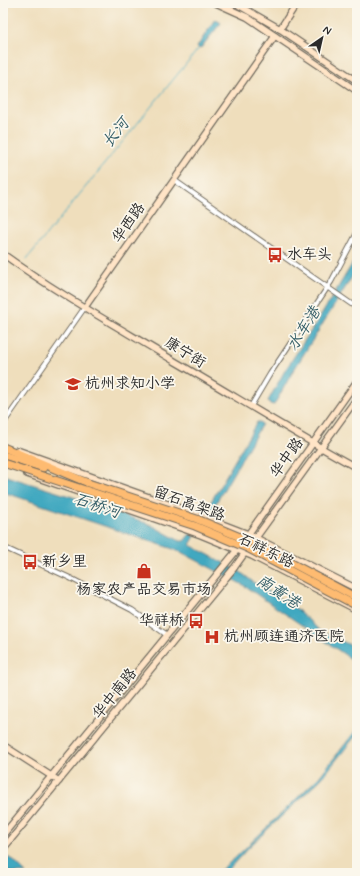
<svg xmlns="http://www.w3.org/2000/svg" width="360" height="876" font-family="Mynerve,'LXGW WenKai TC',sans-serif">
	<rect width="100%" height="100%" fill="#fbf7ec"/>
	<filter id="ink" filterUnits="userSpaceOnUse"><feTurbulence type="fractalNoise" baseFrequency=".025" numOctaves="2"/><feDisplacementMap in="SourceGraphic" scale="8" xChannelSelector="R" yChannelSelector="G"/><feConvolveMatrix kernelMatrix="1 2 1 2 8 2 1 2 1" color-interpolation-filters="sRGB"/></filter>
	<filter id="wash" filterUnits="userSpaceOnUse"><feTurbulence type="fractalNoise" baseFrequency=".012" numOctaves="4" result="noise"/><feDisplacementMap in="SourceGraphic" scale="16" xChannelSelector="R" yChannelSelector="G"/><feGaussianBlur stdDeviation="0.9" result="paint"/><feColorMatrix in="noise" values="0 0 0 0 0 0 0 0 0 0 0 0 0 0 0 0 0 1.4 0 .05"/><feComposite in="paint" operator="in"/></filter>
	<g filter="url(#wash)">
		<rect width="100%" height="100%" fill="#efdebc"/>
		<g fill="#40a8c0" stroke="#366a76">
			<polygon points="215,19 221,23 200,49 197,47"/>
			<polygon points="357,256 357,269 292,373 274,405 270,404 268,401 284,372 320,317"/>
			<polygon points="257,422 260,422 262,424 216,503 210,513 205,512"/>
			<polygon points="3,475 95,504 151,525 180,541 184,541 190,534 195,536 190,545 239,571 257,585 297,609 320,631 350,645 357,651 357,663 243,585 179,551 3,492"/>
			<polygon points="357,729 357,734 322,778 249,847 227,871 226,873 217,873 234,859 319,777"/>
			<polygon points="3,858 11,858 26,873 12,873 3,867"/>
		</g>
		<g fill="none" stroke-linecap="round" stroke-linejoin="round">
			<polyline stroke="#40a8c0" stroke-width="1" points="26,260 199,48"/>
		</g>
	</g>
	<g filter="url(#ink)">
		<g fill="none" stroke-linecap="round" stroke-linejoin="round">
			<defs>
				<g id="street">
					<polyline points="174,180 357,308"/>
					<polyline points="251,406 270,374 331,282 357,233"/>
					<polyline points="3,424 85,307"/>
					<polyline points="3,547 70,578 132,610 167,635"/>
				</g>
				<g id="secondary">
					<polyline points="216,3 247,17 357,91"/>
					<polyline points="235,3 280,29 357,81"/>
					<polyline points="280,29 297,3"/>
					<path d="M 3,254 C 58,294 118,327 176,362 C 236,397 295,434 357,468"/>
					<polyline points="85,307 275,36"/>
					<polyline points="17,450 199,515 248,534 357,589"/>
					<polyline points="27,474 201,535 252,556 357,610"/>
					<polyline points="3,745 59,781"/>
					<polyline points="3,835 237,550 357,381"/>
					<polyline points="3,849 234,568 357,398"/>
				</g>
				<g id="highway">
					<polyline points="3,447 88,483"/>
					<polyline points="3,455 43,468"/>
				</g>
			</defs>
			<use href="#street" stroke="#706a5e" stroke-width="6"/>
			<use href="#secondary" stroke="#706a5e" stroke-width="8"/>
			<use href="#highway" stroke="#706a5e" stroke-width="9"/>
			<use href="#street" stroke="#fff" stroke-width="4"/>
			<use href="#secondary" stroke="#ffe4c6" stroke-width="5.5"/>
			<use href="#highway" stroke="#febb71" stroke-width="7"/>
			<defs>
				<g id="highway-bridge">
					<polyline points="3,463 195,526 247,548 357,606"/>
					<polyline points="88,483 197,519 252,542 357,598"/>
				</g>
			</defs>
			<use href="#highway-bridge" stroke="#706a5e" stroke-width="9" stroke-linecap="butt"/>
			<use href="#highway-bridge" stroke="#febb71" stroke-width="7"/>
		</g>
	</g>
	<defs>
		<symbol id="bus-bare" viewBox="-9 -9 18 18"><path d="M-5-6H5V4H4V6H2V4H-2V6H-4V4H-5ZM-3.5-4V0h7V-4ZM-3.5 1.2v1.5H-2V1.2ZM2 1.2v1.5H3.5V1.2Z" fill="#c8321e" stroke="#fbf7ec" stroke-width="2.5" paint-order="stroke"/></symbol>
		<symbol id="school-bare" viewBox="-9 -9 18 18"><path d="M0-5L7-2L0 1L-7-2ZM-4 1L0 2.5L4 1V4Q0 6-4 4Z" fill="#c8321e" stroke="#fbf7ec" stroke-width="2.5" paint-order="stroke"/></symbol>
		<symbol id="shop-bare" viewBox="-9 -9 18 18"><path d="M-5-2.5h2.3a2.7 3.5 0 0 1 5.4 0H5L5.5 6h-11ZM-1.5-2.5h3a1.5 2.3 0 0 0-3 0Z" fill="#c8321e" stroke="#fbf7ec" stroke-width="2.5" paint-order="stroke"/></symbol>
		<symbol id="hospital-bare" viewBox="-9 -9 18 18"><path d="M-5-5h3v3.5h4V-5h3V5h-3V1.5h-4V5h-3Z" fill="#c8321e" stroke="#fbf7ec" stroke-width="2.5" paint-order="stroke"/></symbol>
	</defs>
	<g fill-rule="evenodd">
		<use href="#bus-bare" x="264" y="244" width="22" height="22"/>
		<use href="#school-bare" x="62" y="373" width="22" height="22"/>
		<use href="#bus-bare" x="19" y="551" width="22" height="22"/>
		<use href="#shop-bare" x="133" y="560" width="22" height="22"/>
		<use href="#bus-bare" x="185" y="610" width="22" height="22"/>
		<use href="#hospital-bare" x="201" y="626" width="22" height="22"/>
	</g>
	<g text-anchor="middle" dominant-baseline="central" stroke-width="3.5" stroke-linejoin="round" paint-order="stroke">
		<g font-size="15" fill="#2b2b2b" stroke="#fbf7ec">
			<text transform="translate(129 223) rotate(-55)">华西路</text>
			<text transform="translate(185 353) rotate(31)">康宁街</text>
			<text transform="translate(287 458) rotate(-54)">华中路</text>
			<text transform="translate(189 504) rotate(20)">留石高架路</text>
			<text transform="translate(266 551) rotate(26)">石祥东路</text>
			<text transform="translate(115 694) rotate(-51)">华中南路</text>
		</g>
		<g font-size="15" fill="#2b2b2b" stroke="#fbf7ec" text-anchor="start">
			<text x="287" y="255">水车头</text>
			<text x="85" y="384">杭州求知小学</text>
			<text x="42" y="562">新乡里</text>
			<text x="144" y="590" text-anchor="middle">杨家农产品交易市场</text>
			<text x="184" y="621" text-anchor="end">华祥桥</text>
			<text x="224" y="637">杭州顾连通济医院</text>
		</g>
		<g font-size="16" font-style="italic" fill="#335d67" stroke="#fbf7ec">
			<text transform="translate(116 133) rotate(-51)">长河</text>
			<text transform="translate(304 329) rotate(-58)">水车港</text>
			<text transform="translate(97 506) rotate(18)">石桥河</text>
			<text transform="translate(278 592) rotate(33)">南黄港</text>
		</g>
	</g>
	<rect width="360" height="876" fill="none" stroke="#fbf7ec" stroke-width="16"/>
	<g transform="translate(322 38) rotate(34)" stroke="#fbf7ec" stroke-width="3" paint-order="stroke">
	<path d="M0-3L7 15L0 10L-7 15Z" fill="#2b2b2b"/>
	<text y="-6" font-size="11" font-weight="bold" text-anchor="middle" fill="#2b2b2b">N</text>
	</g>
</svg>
